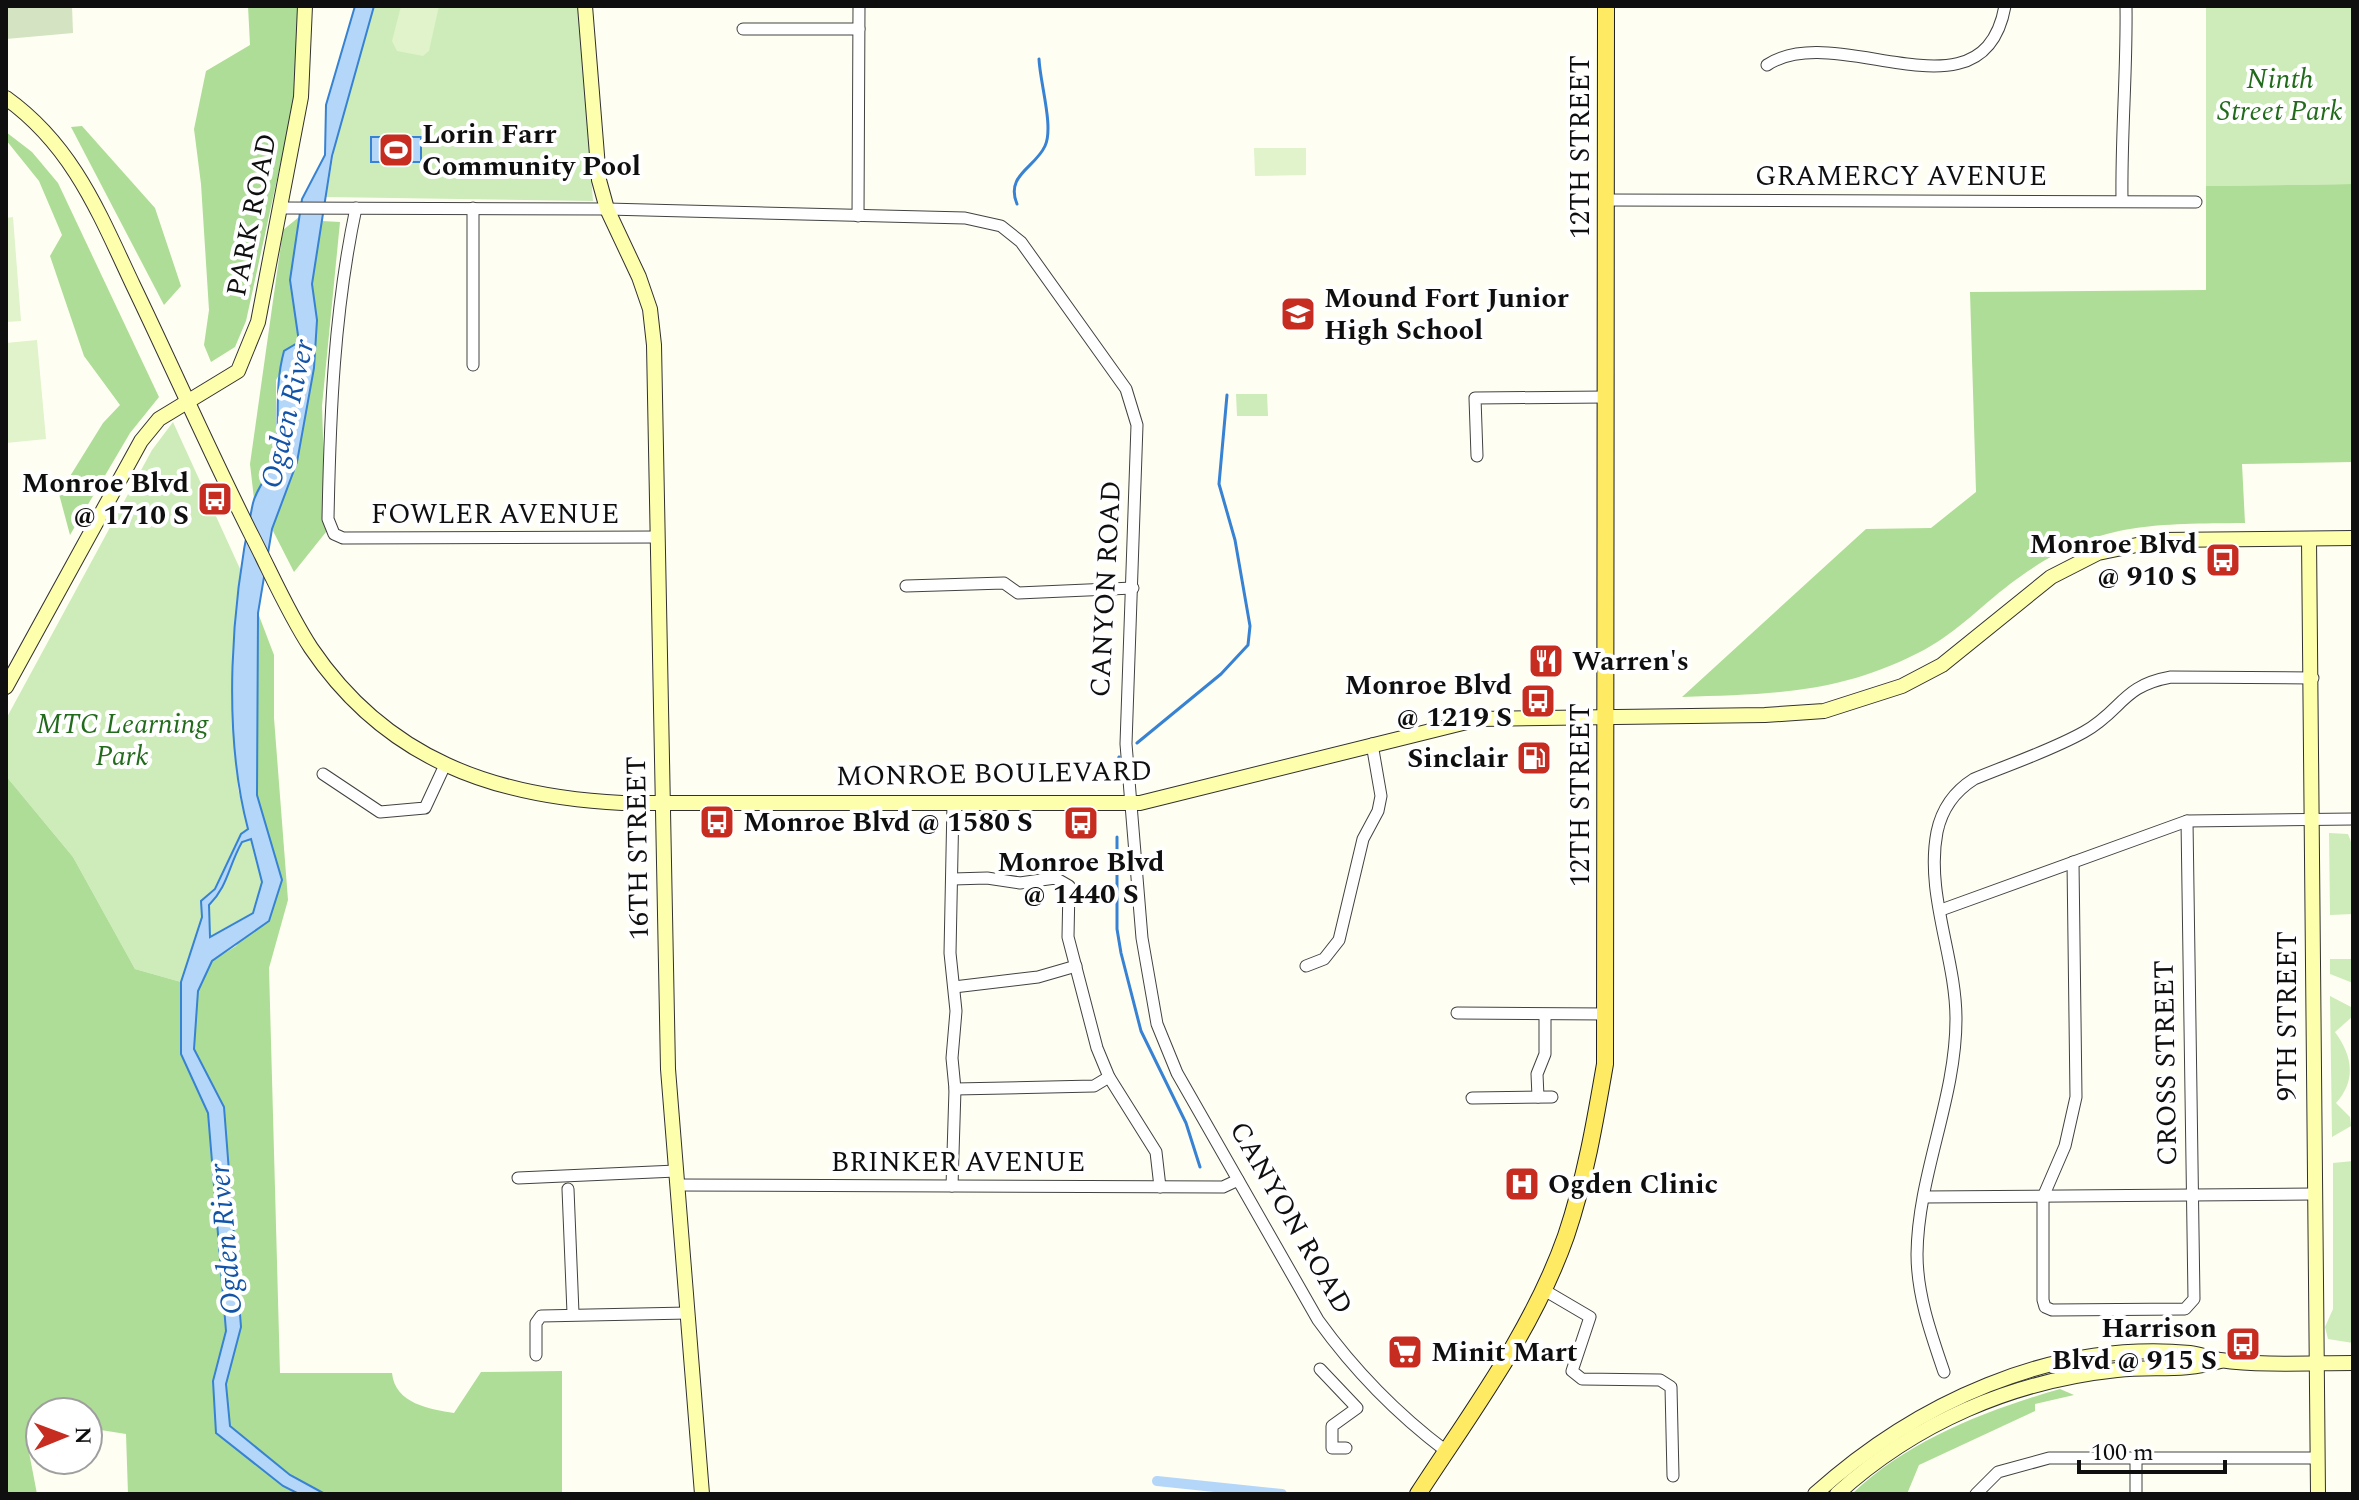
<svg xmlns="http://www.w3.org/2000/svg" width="2359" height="1500" font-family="Spectral,serif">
	<rect width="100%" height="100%" fill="#fffef2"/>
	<g fill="#cdecb9">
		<polygon points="374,6 578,6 593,201 326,197 341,112"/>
		<polygon points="2206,6 2353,6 2353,184 2206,186"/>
		<polygon points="1236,394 1267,394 1268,416 1237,416"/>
		<polygon points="173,422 241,571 233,698 238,789 262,882 252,913 194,945 181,982 135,969 73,857 6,776 6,719 152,450"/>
		<polygon points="2329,833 2348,834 2353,847 2353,914 2330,915"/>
		<polygon points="2330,959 2353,959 2353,983 2330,974"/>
		<path d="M 2330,996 L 2353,1008 L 2353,1016 L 2335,1032 C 2352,1055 2357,1080 2336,1103 L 2350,1117 L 2351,1126 L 2332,1137 Z"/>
		<polygon points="2353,1161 2353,1343 2328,1339 2325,1327 2333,1309 2333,1163"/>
	</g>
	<g fill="#aedd97">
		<polygon points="248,6 298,6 295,97 246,321 235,347 211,362 204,345 209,310 201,184 194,129 206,71 250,45"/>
		<polygon points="82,126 155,208 181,286 164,305 71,127"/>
		<polygon points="6,132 32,152 58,183 159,397 130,433 70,535 59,494 103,423 120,405 84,356 50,256 62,235 39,181 6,140"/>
		<path d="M 2353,184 L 2353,462 L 2242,464 L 2245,523 C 2147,524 2092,522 2010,584 C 1980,607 1953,636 1918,653 C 1837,694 1771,694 1682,697 L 1866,529 L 1931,528 L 1976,492 L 1970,292 L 2206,290 L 2206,186 Z"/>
		<polygon points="299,217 290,280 299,342 276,380 276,457 254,499 250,464 283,230"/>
		<polygon points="322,221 340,222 322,406 326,532 294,572 272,529 297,462 317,320 312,284"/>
		<path d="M 258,613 L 274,655 L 274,718 L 288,900 L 269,968 L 280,1373 L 392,1373 C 395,1404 430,1409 454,1413 L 481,1372 L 562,1371 L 562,1494 L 325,1494 L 290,1475 L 230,1426 L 226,1384 L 241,1327 L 224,1107 L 194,1050 L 198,991 L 212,961 L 236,946 L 282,881 L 257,795 Z"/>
		<polygon points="6,776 73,857 135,969 181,982 181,1054 208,1113 226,1331 213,1381 216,1433 299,1494 128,1494 126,1434 88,1428 88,1412 40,1412 40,1438 28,1447 37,1494 6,1494"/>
		<path d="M 2060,1389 L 2074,1395 L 2035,1404 L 2035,1411 L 1919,1465 L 1907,1494 L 1852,1494 C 1908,1440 1987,1410 2060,1389 Z"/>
	</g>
	<polygon fill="#d4e3c1" points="6,6 72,6 73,33 6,39"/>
	<g fill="#e0f3cb">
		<polygon points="401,6 439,6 429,51 423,56 397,51 392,41"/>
		<polygon points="1254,148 1306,148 1306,175 1255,176"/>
		<polygon points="13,217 21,321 6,322 6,218"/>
		<polygon points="37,340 46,439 6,443 6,343"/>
	</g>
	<g fill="#b4d7f9" stroke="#3782d3" stroke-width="2" fill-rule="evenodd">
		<path d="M 355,6 L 374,6 L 332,156 L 312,284 L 317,320 L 314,368 L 297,462 L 272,529 L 258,613 L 257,795 L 282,880 L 269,921 L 212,961 L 198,991 L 194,1049 L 224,1107 L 241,1327 L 226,1384 L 230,1426 L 290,1475 L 325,1494 L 299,1494 L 283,1486 L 216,1433 L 213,1381 L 226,1331 L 208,1113 L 181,1054 L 181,982 L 202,917 L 201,901 L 215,889 L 241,834 L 248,829 C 222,730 231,603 253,503 C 257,486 273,471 276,454 C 280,418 274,388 284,351 L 299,342 L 290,280 L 302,199 L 325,155 L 326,105 ZM 251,839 L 262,882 L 253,913 L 210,937 L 209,905 C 228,886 228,867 242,842 Z"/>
		<rect x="371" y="137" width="50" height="25"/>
	</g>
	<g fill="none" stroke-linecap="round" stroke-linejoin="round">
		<g stroke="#3782d3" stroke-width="3">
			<path d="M 1017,204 C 1005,175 1035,168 1045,146 C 1054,127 1040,83 1039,59"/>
			<polyline points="1137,743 1221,674 1248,645 1250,626 1235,540 1219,484 1227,395"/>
			<polyline points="1114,774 1119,757"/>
			<polyline points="1117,837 1117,929 1121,953 1141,1031 1186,1123 1200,1167"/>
		</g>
		<polyline stroke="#b4d7f9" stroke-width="10" points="1157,1481 1282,1494"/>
		<defs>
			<g id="street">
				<polyline points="743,29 859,29"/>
				<path d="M 1767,65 C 1837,18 1983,128 2005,6"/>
				<polyline points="1606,200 2196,202"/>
				<path d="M 2122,200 C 2121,135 2127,71 2126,6"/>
				<path d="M 280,208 L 607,209 L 965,218 L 1001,226 L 1021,242 L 1126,389 L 1137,425 L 1126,744 L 1142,938 L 1157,1024 L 1177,1073 L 1318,1320 C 1354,1370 1397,1414 1446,1451"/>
				<path d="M 356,208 C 334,311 330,414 328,519 L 334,534 L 343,538 L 658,537"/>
				<polyline points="473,208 473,365"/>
				<polyline points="858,216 859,6"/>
				<polyline points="1477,456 1475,398 1606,397"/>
				<polyline points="906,586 1004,583 1018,593 1133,588"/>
				<polyline points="323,774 380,812 425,808 445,765"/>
				<polyline points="2073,862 2076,1097 2065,1146 2043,1197 2043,1300 2045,1307 2052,1310 2185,1309 2194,1299 2187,821"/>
				<polyline points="953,879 987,878 1020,883 1055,878 1069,886 1068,937 1097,1048 1109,1077 1156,1152 1160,1187"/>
				<polyline points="1941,910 2187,821 2353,819"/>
				<polyline points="1306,966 1324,959 1339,940 1363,839 1378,811 1381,796 1372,744"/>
				<polyline points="954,987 1038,977 1076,966"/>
				<polyline points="1457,1013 1607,1014"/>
				<polyline points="955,1089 1094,1086 1109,1077"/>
				<polyline points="1538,1097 1537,1074 1545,1054 1545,1015"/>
				<polyline points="1472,1098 1552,1097"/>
				<polyline points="518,1178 676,1171"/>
				<polyline points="677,1185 1223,1187 1238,1180"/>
				<polyline points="952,1186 955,1089 952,1058 956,1011 950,953 953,803"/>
				<polyline points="568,1189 573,1313"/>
				<polyline points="1924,1197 2313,1194"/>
				<polyline points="1544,1290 1590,1317 1572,1371 1582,1379 1660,1380 1671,1387 1673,1476"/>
				<polyline points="536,1355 536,1323 541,1316 688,1313"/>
				<polyline points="1320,1369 1357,1408 1332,1426 1332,1448 1346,1448"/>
				<path d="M 1944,1372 C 1931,1334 1917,1295 1917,1254 C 1918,1174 1956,1099 1956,1019 C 1956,957 1925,894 1937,832 C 1942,808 1955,791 1974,779 C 2010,764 2050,751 2084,732 C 2123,710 2121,686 2171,677 L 2313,678"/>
				<polyline points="2136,1458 2136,1494"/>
				<polyline points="1976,1494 1998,1472 2049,1458 2318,1458"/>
			</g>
			<g id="secondary">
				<polyline points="585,6 599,180 607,209 639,277 650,309 654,345 668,1069 702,1494"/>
				<path d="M 6,98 C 73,146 99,213 133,285 C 173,368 210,453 252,536 C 271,573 288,613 311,648 C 386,759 494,797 622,803 L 1140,803 L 1479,719 L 1765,715 L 1824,711 L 1902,686 L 1942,665 L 2051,577 L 2098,553 L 2161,540 L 2353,538"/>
				<polyline points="2309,539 2318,1494"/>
				<polyline points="6,687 141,441 159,419 238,371 258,322 301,97 305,6"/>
				<path d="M 1815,1494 C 1915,1404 2051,1340 2190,1353 C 2200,1354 2210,1359 2220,1360 C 2262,1366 2310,1363 2353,1363"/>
				<path d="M 1837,1494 C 1915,1423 2012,1381 2117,1370 C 2155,1366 2182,1372 2220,1361"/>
			</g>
			<path id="primary" d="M 1418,1494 C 1472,1411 1533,1330 1566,1236 C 1585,1180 1595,1122 1605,1064 L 1606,6"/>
		</defs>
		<use href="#street" stroke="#424242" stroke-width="13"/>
		<use href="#secondary" stroke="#313131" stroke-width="16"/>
		<use href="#primary" stroke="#202020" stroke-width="18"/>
		<use href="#street" stroke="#fff" stroke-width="11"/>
		<use href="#secondary" stroke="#feffad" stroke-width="14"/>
		<use href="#primary" stroke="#feeb63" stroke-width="16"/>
	</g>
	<defs>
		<symbol id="stadium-square" viewBox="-11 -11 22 22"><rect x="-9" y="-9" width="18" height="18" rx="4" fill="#c72c20" stroke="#fff"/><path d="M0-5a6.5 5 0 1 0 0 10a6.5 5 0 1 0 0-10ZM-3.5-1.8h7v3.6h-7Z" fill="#fff"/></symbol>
		<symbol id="school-square" viewBox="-11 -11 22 22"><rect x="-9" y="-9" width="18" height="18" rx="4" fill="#c72c20" stroke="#fff"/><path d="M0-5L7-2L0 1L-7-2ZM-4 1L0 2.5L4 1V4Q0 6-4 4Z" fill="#fff"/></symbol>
		<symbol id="bus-square" viewBox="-11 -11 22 22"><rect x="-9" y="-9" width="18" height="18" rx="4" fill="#c72c20" stroke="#fff"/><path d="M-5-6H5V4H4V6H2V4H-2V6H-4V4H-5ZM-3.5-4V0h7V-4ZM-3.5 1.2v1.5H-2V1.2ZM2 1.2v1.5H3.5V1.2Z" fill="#fff"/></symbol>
		<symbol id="restaurant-square" viewBox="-11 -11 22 22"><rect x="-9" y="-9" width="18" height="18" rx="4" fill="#c72c20" stroke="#fff"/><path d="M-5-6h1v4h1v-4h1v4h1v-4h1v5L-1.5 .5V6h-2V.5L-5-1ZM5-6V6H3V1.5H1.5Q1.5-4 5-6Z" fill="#fff"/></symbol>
		<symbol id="fuel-square" viewBox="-11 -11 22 22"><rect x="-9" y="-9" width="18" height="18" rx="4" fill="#c72c20" stroke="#fff"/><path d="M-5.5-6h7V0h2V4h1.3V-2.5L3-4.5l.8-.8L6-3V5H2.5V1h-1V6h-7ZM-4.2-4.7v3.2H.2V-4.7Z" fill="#fff"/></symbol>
		<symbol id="hospital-square" viewBox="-11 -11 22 22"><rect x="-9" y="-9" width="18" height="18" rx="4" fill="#c72c20" stroke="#fff"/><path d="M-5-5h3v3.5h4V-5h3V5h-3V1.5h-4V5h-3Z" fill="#fff"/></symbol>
		<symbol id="supermarket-square" viewBox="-11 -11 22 22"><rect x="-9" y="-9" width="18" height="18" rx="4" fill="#c72c20" stroke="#fff"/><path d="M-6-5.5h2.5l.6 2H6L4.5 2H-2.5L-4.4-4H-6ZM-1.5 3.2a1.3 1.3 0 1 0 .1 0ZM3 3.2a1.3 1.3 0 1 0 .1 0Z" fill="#fff"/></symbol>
	</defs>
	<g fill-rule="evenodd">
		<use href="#stadium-square" x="376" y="130" width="40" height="40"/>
		<use href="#school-square" x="1278" y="294" width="40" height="40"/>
		<use href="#bus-square" x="195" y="479" width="40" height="40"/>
		<use href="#bus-square" x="2203" y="540" width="40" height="40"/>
		<use href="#restaurant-square" x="1526" y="641" width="40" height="40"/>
		<use href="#bus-square" x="1518" y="681" width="40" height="40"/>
		<use href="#fuel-square" x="1514" y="738" width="40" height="40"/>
		<use href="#bus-square" x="697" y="802" width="40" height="40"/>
		<use href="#bus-square" x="1061" y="803" width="40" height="40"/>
		<use href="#hospital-square" x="1502" y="1164" width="40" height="40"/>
		<use href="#bus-square" x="2223" y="1324" width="40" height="40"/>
		<use href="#supermarket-square" x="1385" y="1332" width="40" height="40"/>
	</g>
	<g text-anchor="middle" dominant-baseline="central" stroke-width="8" stroke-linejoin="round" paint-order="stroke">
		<g font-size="28" font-style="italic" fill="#236b1c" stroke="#fff">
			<text x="2280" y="79">Ninth<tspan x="2280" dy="32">Street Park</tspan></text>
			<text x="122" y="724">MTC Learning<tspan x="122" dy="32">Park</tspan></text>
		</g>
		<g font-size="28" font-weight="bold" fill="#0f0f0f" stroke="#fff" text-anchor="start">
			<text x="422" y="134">Lorin Farr<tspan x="422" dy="32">Community Pool</tspan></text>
			<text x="1324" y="298">Mound Fort Junior<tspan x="1324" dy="32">High School</tspan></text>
			<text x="189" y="483" text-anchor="end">Monroe Blvd<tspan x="189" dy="32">@ 1710 S</tspan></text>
			<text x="2197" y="544" text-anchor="end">Monroe Blvd<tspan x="2197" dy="32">@ 910 S</tspan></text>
			<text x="1572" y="661">Warren's</text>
			<text x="1512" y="685" text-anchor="end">Monroe Blvd<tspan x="1512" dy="32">@ 1219 S</tspan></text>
			<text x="1508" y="758" text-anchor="end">Sinclair</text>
			<text x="743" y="822">Monroe Blvd @ 1580 S</text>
			<text x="1081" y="862" text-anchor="middle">Monroe Blvd<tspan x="1081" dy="32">@ 1440 S</tspan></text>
			<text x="1548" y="1184">Ogden Clinic</text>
			<text x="2217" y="1328" text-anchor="end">Harrison<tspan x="2217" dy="32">Blvd @ 915 S</tspan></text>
			<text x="1431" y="1352">Minit Mart</text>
		</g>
		<g font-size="28" fill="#0f0f0f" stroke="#fff">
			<text transform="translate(1580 147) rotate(-90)">12TH STREET</text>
			<text x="1901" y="176">GRAMERCY AVENUE</text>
			<text transform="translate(252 215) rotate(-79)">PARK ROAD</text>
			<text x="495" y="514">FOWLER AVENUE</text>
			<text transform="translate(1106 589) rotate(-87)">CANYON ROAD</text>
			<text transform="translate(994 774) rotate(-1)">MONROE BOULEVARD</text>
			<text transform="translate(1580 795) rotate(-90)">12TH STREET</text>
			<text transform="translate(638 848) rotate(-91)">16TH STREET</text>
			<text transform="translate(2287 1016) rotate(-90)">9TH STREET</text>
			<text transform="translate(2166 1063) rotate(-91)">CROSS STREET</text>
			<text x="958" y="1162">BRINKER AVENUE</text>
			<text transform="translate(1291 1218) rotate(60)">CANYON ROAD</text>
		</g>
		<g font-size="30" font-style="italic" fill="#1254a8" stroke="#fff">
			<text transform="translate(288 414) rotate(-77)">Ogden River</text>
			<text transform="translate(226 1239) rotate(-95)">Ogden River</text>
		</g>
	</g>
	<rect width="2359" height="1500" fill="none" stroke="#0f0f0f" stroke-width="16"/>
	<g transform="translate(64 1436) rotate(89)"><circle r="38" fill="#ffffff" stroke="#9f9f9f" stroke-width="2"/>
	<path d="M0-6L14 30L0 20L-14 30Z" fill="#c72c20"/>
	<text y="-12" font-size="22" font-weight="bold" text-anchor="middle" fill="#0f0f0f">N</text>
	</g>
	<path d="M2079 1460v12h146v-12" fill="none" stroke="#0f0f0f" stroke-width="4"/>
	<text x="2091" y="1460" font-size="24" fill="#0f0f0f" stroke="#ffffff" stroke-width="6" paint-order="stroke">100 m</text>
</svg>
